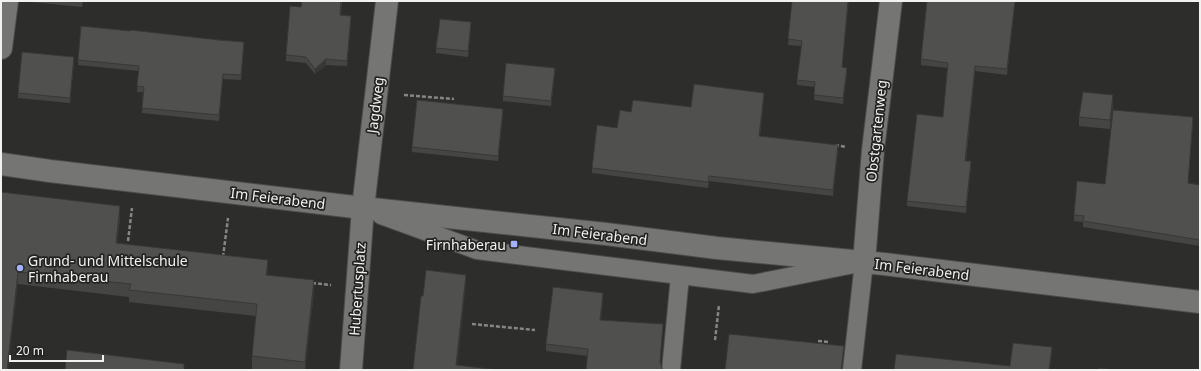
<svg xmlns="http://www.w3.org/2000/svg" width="1201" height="371" font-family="'Noto Sans',sans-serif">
	<rect width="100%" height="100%" fill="#2d2e2b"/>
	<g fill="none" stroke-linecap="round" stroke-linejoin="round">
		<defs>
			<g id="service">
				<polyline points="381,215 477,250 753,284 864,262 852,370"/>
				<polyline points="671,370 680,276"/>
			</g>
			<g id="minor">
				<polyline points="1,48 7,1"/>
				<polyline points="1,164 50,171 363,208 606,234 717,248 884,264 1200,302"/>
				<polyline points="864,262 873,150 891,1"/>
				<polyline points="351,370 363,208 387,1"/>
			</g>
		</defs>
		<use href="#service" stroke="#4a4b49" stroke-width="20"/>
		<use href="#minor" stroke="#4a4b49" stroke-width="24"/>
		<g stroke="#868785" stroke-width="2.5" stroke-dasharray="4 2" stroke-linecap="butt">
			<polyline points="404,95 454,99"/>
			<polyline points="835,145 846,147"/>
			<polyline points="128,241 132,208"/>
			<polyline points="223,257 228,218"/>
			<polyline points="312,283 331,285"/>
			<polyline points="472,324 535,330"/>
			<polyline points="715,340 719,305"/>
			<polyline points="818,341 829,342"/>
		</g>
		<use href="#service" stroke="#757673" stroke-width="18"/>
		<use href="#minor" stroke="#757673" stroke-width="22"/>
	</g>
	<g fill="#454643">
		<polygon points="31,1 83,1 82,7 31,2"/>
		<polygon points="302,1 342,1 341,15 351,21 347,66 326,65 315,74 306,63 286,61 286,55 301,7"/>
		<polygon points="792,1 847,73 843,104 814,100 815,87 797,85 797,80 802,46 788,45"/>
		<polygon points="927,1 1015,1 1007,75 975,71 966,161 971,167 966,213 907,206 907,201 943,117 947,68 921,65 921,59"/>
		<polygon points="471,28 468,57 436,53 436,48"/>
		<polygon points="244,47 241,80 223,79 219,121 142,113 143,92 137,92 139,71 78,65 78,60"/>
		<polygon points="74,62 70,103 18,98 18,93"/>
		<polygon points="555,73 551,106 503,101 503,96"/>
		<polygon points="764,98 760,136 838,151 833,196 709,181 708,188 592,173 592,168 617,128 631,112 691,107"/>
		<polygon points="1113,105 1110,129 1079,126 1079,117"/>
		<polygon points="503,114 498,161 412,152 412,147"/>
		<polygon points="1193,123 1188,183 1200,185 1200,246 1083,227 1083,222 1074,221 1074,215 1105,184"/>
		<polygon points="1,192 120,218 117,243 268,273 267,275 314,292 305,370 264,370 252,369 252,356 256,316 129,302 129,297 18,284"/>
		<polygon points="603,300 601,320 663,331 588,356 546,351 546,344"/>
	</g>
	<g fill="#383937">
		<polygon points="848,1 849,1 842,72 842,67"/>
		<polygon points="1015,1 1007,75 1007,69"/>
		<polygon points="351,16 351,21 347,66 347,61"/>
		<polygon points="471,22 471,28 468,57 468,51"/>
		<polygon points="244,42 244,47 241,80 241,75"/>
		<polygon points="74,57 74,62 70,103 70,98"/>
		<polygon points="326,59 326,65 315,74 315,69"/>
		<polygon points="975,66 975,71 965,166 965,161"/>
		<polygon points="555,68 555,73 551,106 551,101"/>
		<polygon points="847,68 847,73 843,104 843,98"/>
		<polygon points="223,74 223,79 219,121 219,115"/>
		<polygon points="764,93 764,98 759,141 759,136"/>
		<polygon points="1113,95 1113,105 1110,129 1110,120"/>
		<polygon points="503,109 503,114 498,161 498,156"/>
		<polygon points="1193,117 1193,123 1188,189 1188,183"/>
		<polygon points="838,145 838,151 833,196 833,190"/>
		<polygon points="971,161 971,167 966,213 966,207"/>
		<polygon points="120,206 120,218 116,255 116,243"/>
		<polygon points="268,260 268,273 266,287 266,275"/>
		<polygon points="18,272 18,284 8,370 7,370"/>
		<polygon points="466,275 466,284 457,370 456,365"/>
		<polygon points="314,280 314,292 305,370 305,362"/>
		<polygon points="603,293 603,300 600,328 600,320"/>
		<polygon points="663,324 663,331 660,369 660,362"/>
		<polygon points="1052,347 1052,353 1050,370 1049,370"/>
	</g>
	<g fill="#50514e" stroke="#383937">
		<polygon points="302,1 341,1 340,15 351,16 347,61 326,59 315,69 306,57 286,55 290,6 301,7"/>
		<polygon points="792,1 848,1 842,67 847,68 843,98 814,95 815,82 797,80 802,41 788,39"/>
		<polygon points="927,1 1015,1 1007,69 975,66 965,161 971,161 966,207 907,201 917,114 943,117 948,63 921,59"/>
		<polygon points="440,19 471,22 468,51 436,48"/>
		<polygon points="81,26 130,31 131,30 219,40 244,42 241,75 223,74 219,115 142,108 144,87 137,86 139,66 78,60"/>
		<polygon points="22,52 74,57 70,98 18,93"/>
		<polygon points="506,63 555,68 551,101 503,96"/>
		<polygon points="694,84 764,93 759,136 838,145 833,190 709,176 708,182 592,168 597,125 617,128 620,110 631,112 633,100 691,107"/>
		<polygon points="1083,92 1113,95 1110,120 1079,117"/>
		<polygon points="417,100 503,109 498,156 412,147"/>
		<polygon points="1113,110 1193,117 1188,183 1200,185 1200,240 1083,221 1084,216 1074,215 1077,181 1105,184"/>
		<polygon points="1,192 120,206 116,243 268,260 266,275 314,280 305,362 252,356 257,304 129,290 131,284 18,272 7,370 1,370"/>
		<polygon points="426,270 466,275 456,365 499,370 413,370 421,296 423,296"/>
		<polygon points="553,287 603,293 600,320 663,324 660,362 662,368 662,370 586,370 588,349 546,344"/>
		<polygon points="729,334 844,346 841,370 725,370"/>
		<polygon points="1013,343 1052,347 1049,370 1050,370 894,370 896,354 1010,366"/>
		<polygon points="67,350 184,364 184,370 65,370"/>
		<polygon points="1099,368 1113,370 1099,370"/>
	</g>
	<g fill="#a4b1fc" stroke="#232422" stroke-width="1.5">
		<rect x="510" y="240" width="8" height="8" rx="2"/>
		<circle cx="20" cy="268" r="4"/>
	</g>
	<g text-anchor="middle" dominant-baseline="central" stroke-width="3.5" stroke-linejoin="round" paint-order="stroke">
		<g font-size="14" fill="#f2f3f1" stroke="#232422">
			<text transform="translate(375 105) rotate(-83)">Jagdweg</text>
			<text transform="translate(876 131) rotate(-84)">Obstgartenweg</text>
			<text transform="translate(278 198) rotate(7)">Im Feierabend</text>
			<text transform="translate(600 234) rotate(7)">Im Feierabend</text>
			<text transform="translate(922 269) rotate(7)">Im Feierabend</text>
			<text transform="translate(357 289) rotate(-86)">Hubertusplatz</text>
		</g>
		<g font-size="14" fill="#f2f3f1" stroke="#232422" text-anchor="end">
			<text x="506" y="244">Firnhaberau</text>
			<text x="28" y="260" text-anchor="start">Grund- und Mittelschule<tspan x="28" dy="16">Firnhaberau</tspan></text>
		</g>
	</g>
	<rect width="1201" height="371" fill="none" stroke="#f2f3f1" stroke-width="4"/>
	<path d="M10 355v6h93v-6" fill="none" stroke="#f2f3f1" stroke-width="2"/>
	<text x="16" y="355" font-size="12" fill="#f2f3f1" stroke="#232422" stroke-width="3" paint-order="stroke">20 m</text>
</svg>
